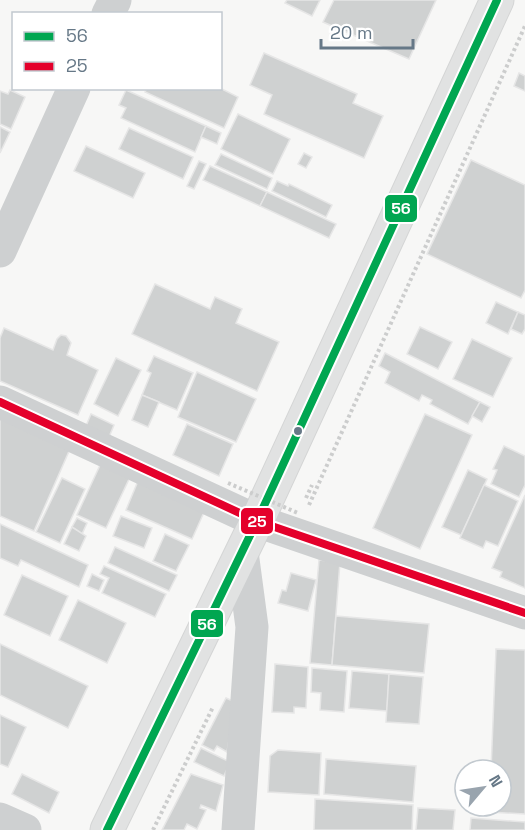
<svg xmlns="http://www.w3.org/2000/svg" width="525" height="830" font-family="'Space Grotesk',sans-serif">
	<rect width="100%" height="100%" fill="#f7f7f6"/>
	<g fill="#cfd1d1" stroke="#e6e6e6" stroke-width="1.5">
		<polygon points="287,0 320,0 312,16 285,3"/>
		<polygon points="334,0 436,0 409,59 323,22"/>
		<polygon points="264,53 357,94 353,103 383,116 364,158 264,114 272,95 250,85"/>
		<polygon points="519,73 525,76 525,91 514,86"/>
		<polygon points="147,88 220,88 238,97 224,128 145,92"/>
		<polygon points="10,90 25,97 11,129 0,124 0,91 8,94"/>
		<polygon points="126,90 206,126 195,152 121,118 126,108 119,105"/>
		<polygon points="238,114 290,139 273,174 221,149"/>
		<polygon points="206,126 221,133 217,144 201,137"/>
		<polygon points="0,127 10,132 0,153"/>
		<polygon points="129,128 193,157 183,179 119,149"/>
		<polygon points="86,146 145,173 133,198 74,171"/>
		<polygon points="304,153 312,157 306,168 298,164"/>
		<polygon points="221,154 272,178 267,189 215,165"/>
		<polygon points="471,160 525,185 525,290 521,298 427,254"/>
		<polygon points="199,161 206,164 194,189 187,186"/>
		<polygon points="210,166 267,192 260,206 203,180"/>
		<polygon points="277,181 288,186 289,184 332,205 326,217 272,191"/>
		<polygon points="267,192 336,224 329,238 260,206"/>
		<polygon points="155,284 210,309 215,297 242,309 236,323 279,342 257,391 132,334"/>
		<polygon points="496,302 518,312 508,334 486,323"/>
		<polygon points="518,312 525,315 525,329 522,334 511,329"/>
		<polygon points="420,327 452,342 438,369 407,354"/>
		<polygon points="4,328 53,350 57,339 61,335 66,336 71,343 67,355 98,370 78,415 0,381 0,338"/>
		<polygon points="472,339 512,358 493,397 453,379"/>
		<polygon points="385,353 480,402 468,424 430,404 432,400 422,395 419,401 385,383 390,372 379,366"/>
		<polygon points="154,356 193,373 177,410 142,395 151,373 147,371"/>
		<polygon points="116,358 141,370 118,416 94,404"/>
		<polygon points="197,372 256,399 236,442 178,417"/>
		<polygon points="142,395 159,402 148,427 132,420"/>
		<polygon points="480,402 490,407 482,422 472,416"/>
		<polygon points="91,414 114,425 109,437 86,426"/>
		<polygon points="425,414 472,435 420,549 373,528"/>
		<polygon points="0,417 70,449 34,531 0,516"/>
		<polygon points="187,424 233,444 219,476 173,455"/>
		<polygon points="504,446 525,456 525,485 519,497 491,484 497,470 493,469"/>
		<polygon points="101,463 130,477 106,528 77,515"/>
		<polygon points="468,470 487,479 461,535 442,527"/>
		<polygon points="62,478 85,489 60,543 36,532"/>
		<polygon points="138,481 205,510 192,539 126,510"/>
		<polygon points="484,485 518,501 498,546 486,541 483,548 460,538"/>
		<polygon points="525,495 525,588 500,577 502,572 492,568"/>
		<polygon points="121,516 152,528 144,548 113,536"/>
		<polygon points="77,518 87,523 82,534 72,527"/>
		<polygon points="0,524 88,565 79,587 21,560 18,566 0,558"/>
		<polygon points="72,527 86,536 79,551 64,544"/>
		<polygon points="165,534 189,545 176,571 153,561"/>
		<polygon points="115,547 177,575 169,591 108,563"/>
		<polygon points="319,560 340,562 332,665 310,663"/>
		<polygon points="104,566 166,594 155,617 102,593 109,578 100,574"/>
		<polygon points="291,573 316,580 308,611 278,603 282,590 286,591"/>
		<polygon points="92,574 104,580 99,591 87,586"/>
		<polygon points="22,575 68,596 50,636 4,615"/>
		<polygon points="78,600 126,623 107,663 59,640"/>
		<polygon points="336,616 429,624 424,673 332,665"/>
		<polygon points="0,644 88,686 68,728 0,695"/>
		<polygon points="496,649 525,650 525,814 489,812 489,806 501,806 501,770 491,770"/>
		<polygon points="275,664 308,667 306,708 294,707 294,713 272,712"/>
		<polygon points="312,668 347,671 344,712 320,710 321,693 311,692"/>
		<polygon points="352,671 389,674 387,711 349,708"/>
		<polygon points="389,674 423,677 419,724 386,722"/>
		<polygon points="226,698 235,702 227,752 217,746 214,751 202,745"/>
		<polygon points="0,715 26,727 8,767 0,764"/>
		<polygon points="201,748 230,762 224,776 194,762"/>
		<polygon points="278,750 321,753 319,795 268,792 270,756"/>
		<polygon points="326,759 416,766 413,802 324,794"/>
		<polygon points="22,774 59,792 49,813 12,794"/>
		<polygon points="191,774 223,785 216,811 201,805 200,808 206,810 197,829 187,824 184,830 162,830"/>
		<polygon points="315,799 413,805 412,830 314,830"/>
		<polygon points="418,808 455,810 453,830 416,830"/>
		<polygon points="471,818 525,822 525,830 470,830"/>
	</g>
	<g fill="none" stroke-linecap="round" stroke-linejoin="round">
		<defs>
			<polyline id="primary" points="107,830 257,521 497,0"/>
		</defs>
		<use href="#primary" stroke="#d4d5d5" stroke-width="35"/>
		<g stroke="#cccdcd" stroke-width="4" stroke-dasharray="3 3" stroke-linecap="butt">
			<polyline points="306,498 312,485"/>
			<polyline points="309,505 525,26"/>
			<polyline points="153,830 213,707"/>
		</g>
		<g stroke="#ced0d1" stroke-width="33">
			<polyline points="0,402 257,521 525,613"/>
			<polyline points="0,819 25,830"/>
			<polyline points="238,830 252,627 242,552"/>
		</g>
		<g stroke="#ced0d1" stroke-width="33">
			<polyline points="108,14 115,0"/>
			<polyline points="0,251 74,88"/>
		</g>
		<use href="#primary" stroke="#e1e2e2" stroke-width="33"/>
		<polyline stroke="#cccdcd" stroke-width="4" stroke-dasharray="3 3" stroke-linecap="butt" points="228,483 298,513"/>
		<defs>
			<polyline id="bus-1" points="107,830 257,521 497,0"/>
			<polyline id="bus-2" points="0,402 257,521 525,613"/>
		</defs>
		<use href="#bus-1" stroke="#fff" stroke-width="12"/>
		<use href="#bus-2" stroke="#fff" stroke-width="12"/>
		<use href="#bus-1" stroke="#00a651" stroke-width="8"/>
		<use href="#bus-2" stroke="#e4002b" stroke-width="8"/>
	</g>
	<circle fill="#667887" stroke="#fff" stroke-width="2" cx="298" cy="431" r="5"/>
	<g stroke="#fff" stroke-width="2">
		<rect x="384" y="194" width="34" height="29" rx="6" fill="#00a651"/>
		<rect x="240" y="507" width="34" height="28" rx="6" fill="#e4002b"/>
		<rect x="190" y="609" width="34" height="29" rx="6" fill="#00a651"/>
	</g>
	<g font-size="16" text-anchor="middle" font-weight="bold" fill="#fff">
		<text x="401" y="214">56</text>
		<text x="257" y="527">25</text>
		<text x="207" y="630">56</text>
	</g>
	<rect x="12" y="12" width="210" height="78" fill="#ffffff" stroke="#c2c9cf" stroke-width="1.5"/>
	<rect x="24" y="32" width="30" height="9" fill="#00a651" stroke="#c2c9cf" stroke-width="1.5"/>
	<text x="66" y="42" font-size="18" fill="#667887">56</text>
	<rect x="24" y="62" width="30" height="9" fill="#e4002b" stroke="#c2c9cf" stroke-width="1.5"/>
	<text x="66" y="72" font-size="18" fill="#667887">25</text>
	<g transform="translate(483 788) rotate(61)"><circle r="28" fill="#ffffff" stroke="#c2c9cf" stroke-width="1.5"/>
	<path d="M0-4.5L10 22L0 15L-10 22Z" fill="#99a4ae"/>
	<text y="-9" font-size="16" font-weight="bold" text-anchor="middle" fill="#667887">N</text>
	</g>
	<path d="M321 39v9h92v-9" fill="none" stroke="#667887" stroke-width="3"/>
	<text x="330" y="39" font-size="18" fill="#667887" stroke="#ffffff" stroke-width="4.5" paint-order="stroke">20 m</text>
</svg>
